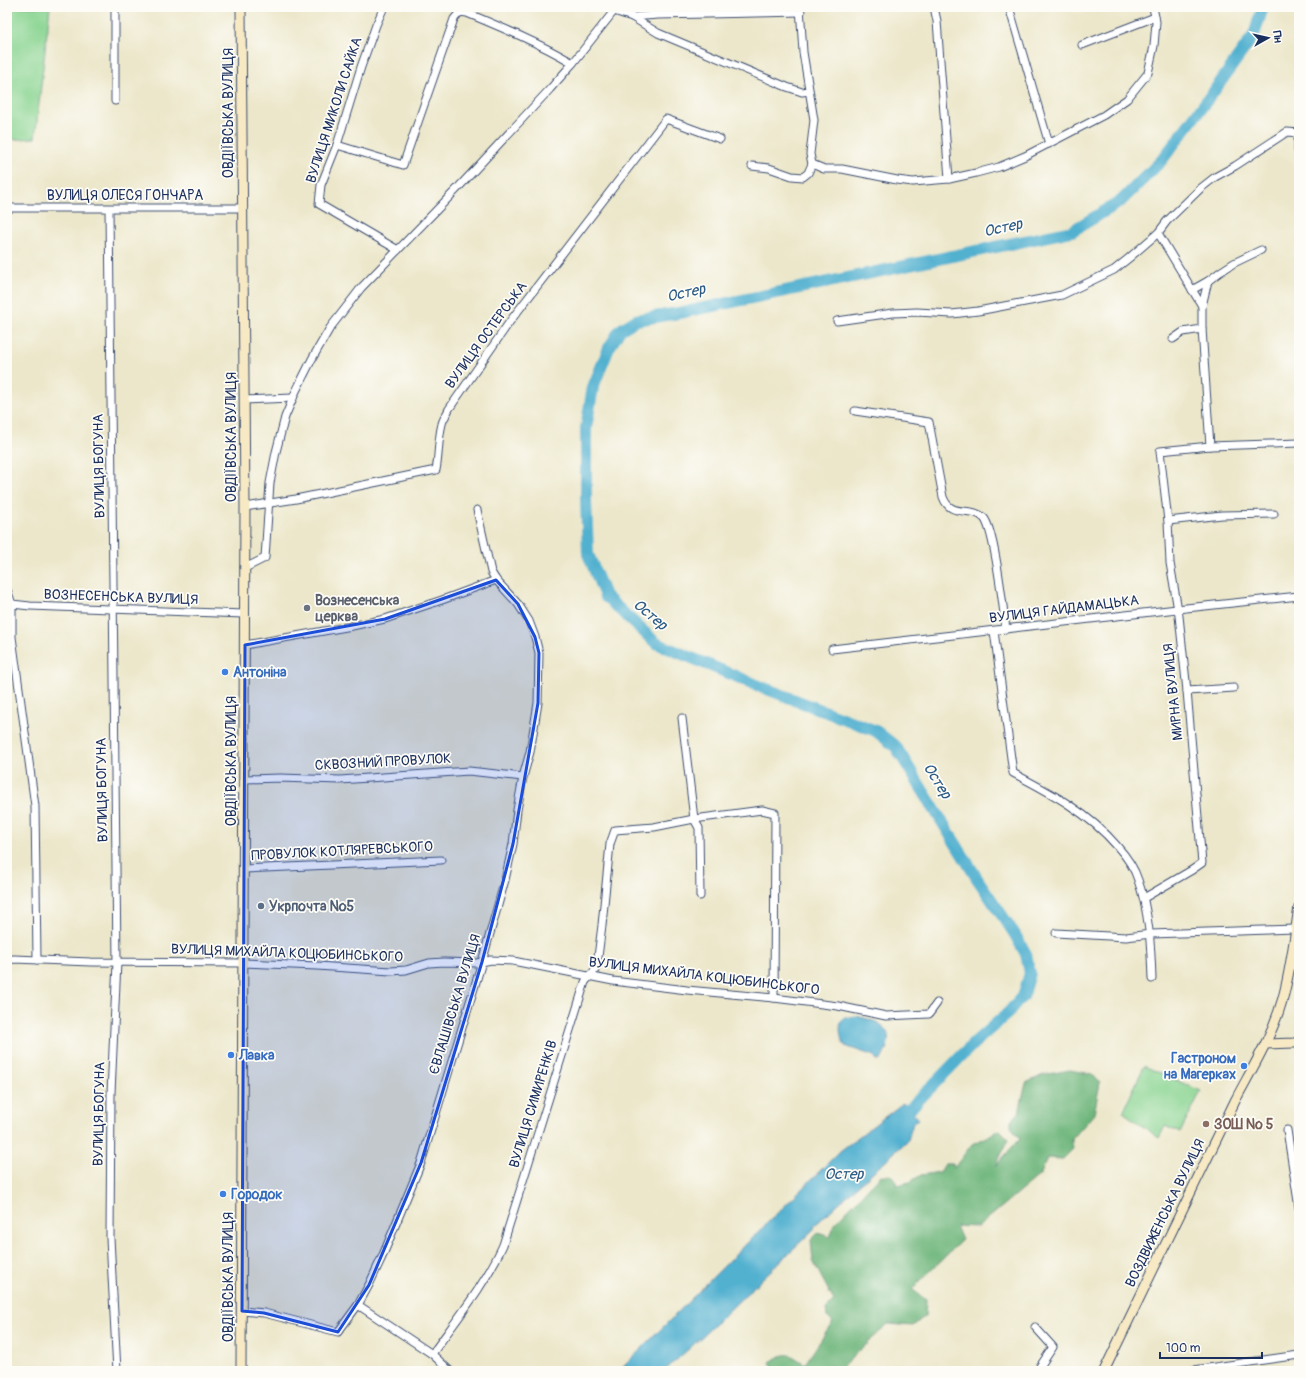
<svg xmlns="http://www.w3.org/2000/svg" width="1306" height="1378" font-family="Pangolin,sans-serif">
	<rect width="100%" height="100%" fill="#fdfcf7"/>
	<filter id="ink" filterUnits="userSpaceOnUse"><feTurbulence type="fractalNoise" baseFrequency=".025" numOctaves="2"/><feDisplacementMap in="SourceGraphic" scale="8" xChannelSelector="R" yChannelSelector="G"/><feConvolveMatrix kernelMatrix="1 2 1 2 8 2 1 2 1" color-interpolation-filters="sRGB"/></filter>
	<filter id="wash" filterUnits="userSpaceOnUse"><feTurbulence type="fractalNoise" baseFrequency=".012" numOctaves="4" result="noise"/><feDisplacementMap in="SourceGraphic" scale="16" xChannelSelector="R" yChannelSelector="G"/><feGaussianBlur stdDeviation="0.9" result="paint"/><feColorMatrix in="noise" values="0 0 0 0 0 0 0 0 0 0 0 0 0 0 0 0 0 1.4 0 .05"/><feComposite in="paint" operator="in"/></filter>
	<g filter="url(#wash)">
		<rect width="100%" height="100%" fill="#ece7ca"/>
		<g fill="#89d491" stroke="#528278">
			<polygon points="7,7 50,7 35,138 7,140"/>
			<polygon points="1144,1066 1201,1091 1180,1133 1165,1126 1159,1138 1123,1112"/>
		</g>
		<path fill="#6eb67b" stroke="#44726c" d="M 1070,1070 L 1092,1074 L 1100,1083 L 1094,1114 L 1072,1139 L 1073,1149 L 1063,1159 L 1047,1158 L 1041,1174 L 978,1227 L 956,1226 L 962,1240 L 912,1289 L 926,1300 L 925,1316 L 913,1326 L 888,1324 L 838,1371 L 774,1371 L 770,1362 C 788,1351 788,1353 805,1364 L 833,1322 L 827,1317 L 826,1309 L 834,1301 L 813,1261 L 811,1240 L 818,1233 L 830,1237 L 835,1223 L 880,1176 L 890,1174 L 896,1181 L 896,1185 L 910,1182 L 921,1175 L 940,1172 L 945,1164 L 953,1164 L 954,1168 L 972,1144 L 1000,1130 L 1009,1139 L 995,1167 L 1020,1138 L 1011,1127 L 1011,1120 L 1019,1113 L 1026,1083 L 1043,1075 Z"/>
		<g fill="#52b1d0" stroke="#367097">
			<path d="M 855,1016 C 884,1021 898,1031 881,1060 L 877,1060 L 874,1056 L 845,1046 C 840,1038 839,1030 841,1021 L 845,1018 Z"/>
			<polygon points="903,1103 918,1119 913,1123 908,1140 815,1225 814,1229 690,1348 664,1371 619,1371 710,1280 840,1151"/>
		</g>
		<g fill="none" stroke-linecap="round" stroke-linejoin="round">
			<polyline stroke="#52b1d0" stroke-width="12" points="898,1121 974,1043 1009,1012 1024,994 1030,973 1026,954 1014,933 978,880 896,747 876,731 759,686 656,643 605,596 588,554 586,499 586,428 593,387 609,348 620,330 636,320 685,312 1072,231 1120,202 1162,160 1214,91 1254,35 1263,7"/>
		</g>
	</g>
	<g filter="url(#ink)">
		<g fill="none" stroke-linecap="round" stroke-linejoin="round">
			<defs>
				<g id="street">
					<polyline points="384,7 376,25 361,67 337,145 321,185 319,204 398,250"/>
					<polyline points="934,7 937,21 949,179"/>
					<polyline points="1009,7 1049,144"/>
					<polyline points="614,11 632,17 658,15 801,12"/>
					<polyline points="632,17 658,33 787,87 802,92 809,91"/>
					<polyline points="1082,45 1155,17"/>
					<polyline points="115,101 115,7"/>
					<path d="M 337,145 L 403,165 L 454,19 L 460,12 L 467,13 C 503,28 539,43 573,63"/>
					<polyline points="812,164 824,169 842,169 897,180 913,182 949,179 976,173 999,167 1025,156 1104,115 1127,99 1148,73 1154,46 1156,22 1153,7"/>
					<polyline points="752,166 769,168 792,176 803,177 808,173 812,164 810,154 814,120 803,52 800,7"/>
					<polyline points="7,208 243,208"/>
					<polyline points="109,209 117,962 111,1093 110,1238 117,1371"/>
					<polyline points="1158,233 1202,306"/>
					<polyline points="1192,290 1208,281"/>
					<polyline points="837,321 893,313 917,312 952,314 978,311 1062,295 1114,270 1129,258 1158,233 1167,221 1201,188 1215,177 1235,166 1287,132 1299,133"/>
					<polyline points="1173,339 1183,332 1202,329"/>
					<polyline points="245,400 293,398"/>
					<path d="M 855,411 L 929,422 L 943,497 C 951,519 971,505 984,518 C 995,531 1003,608 1006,629"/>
					<polyline points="1210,446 1202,329 1202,306 1208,281 1220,272 1234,263 1261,250"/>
					<path d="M 245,507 L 296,499 L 436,470 C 439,455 438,439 442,424 C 443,419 447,414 449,409 L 511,320 L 666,119 L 720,139"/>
					<polyline points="1168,521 1222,515 1274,514"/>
					<polyline points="245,568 265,558 270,483 276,452 285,417 296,391 312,359 330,328 361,288 456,190 550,89 573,63 614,11 616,7"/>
					<polyline points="7,590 12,604 30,606 244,614"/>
					<polyline points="12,604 12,637 35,806 37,960"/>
					<path d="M 994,631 L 1013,773 C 1051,793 1089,813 1117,846 C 1126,856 1134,867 1138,880 C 1149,912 1151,945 1152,979"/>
					<polyline points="245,645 352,626 385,619 442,600 496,580"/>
					<polyline points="832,649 1177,609 1299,596"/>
					<polyline points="1187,691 1234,688"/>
					<polyline points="682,718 694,819 699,828 700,896"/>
					<polyline points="245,779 280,778 340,780 469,771 523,777"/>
					<polyline points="245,869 441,860"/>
					<polyline points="1144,898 1192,870 1202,863 1187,691 1179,616 1170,563 1168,521 1160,451 1210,446 1299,443"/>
					<polyline points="1056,933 1126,937 1151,934 1295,929"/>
					<polyline points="7,960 14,959 91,962 244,963 317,966 391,971 406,970 429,963 444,962 477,963 491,960 513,961 613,981 687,990 774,998 838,1006 886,1016 929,1014 937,1003"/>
					<polyline points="1287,1130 1299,1208"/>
					<polyline points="358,1305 432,1354 450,1371"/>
					<polyline points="242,1311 264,1313 338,1332 358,1305 369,1285 383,1255 421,1163 482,962 505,880 513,844 517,810 523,777 530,752 538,703 539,653 535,637 529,621 518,604 496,580 491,572 477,510"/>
					<polyline points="1035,1327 1053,1347 1037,1371"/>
					<path d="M 432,1354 C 457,1319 485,1285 503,1245 L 585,982 L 595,970 L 598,957 L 602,925 L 610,844 L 615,830 L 654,827 L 694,819 L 762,810 L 775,813 L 774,998"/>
					<polyline points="1187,1371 1299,1355"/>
				</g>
				<g id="secondary">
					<polyline points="1299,140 1299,151"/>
					<polyline points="1266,1044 1294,1043 1299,1042"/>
					<polyline points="241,1371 245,507 241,7"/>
					<path d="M 1104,1371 L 1236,1099 C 1253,1067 1272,1036 1282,1001 C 1291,971 1294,939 1299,907"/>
				</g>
			</defs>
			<use href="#street" stroke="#3a4b6e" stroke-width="9"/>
			<use href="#secondary" stroke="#3a4b6e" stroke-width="11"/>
			<use href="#street" stroke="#fff" stroke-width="7"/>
			<use href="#secondary" stroke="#f7e9c3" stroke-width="9"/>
		</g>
	</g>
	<path fill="#1d4ed8" fill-opacity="0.2" stroke="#1d4ed8" stroke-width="3" stroke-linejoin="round" d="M 496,580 L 518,604 L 535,637 L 539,653 L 538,703 L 513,844 L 482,962 L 421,1163 L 369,1285 L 338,1332 L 264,1313 L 242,1311 L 245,645 L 385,619 Z"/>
	<circle fill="#6b7280" stroke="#fdfcf7" stroke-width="1.5" cx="307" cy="608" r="4"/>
	<g fill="#3f7fe0" stroke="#fdfcf7" stroke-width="1.5">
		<circle cx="225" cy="672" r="4"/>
		<circle cx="231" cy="1055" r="4"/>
		<circle cx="1244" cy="1066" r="4"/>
		<circle cx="223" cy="1194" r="4"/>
	</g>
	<circle fill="#5c6f8a" stroke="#fdfcf7" stroke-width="1.5" cx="261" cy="906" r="4"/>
	<circle fill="#8d6e63" stroke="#fdfcf7" stroke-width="1.5" cx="1206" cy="1124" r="4"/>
	<g text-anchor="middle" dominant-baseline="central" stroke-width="3.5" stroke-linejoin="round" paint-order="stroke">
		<g font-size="14" fill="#1b2f5e" stroke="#fdfcf7">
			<text transform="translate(334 110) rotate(-72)">ВУЛИЦЯ МИКОЛИ САЙКА</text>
			<text transform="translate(228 113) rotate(-90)">ОВДІЇВСЬКА ВУЛИЦЯ</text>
			<text x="125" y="195">ВУЛИЦЯ ОЛЕСЯ ГОНЧАРА</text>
			<text transform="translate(486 335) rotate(-54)">ВУЛИЦЯ ОСТЕРСЬКА</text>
			<text transform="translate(231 437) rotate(-90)">ОВДІЇВСЬКА ВУЛИЦЯ</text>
			<text transform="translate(99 466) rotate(-91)">ВУЛИЦЯ БОГУНА</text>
			<text transform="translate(121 597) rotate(2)">ВОЗНЕСЕНСЬКА ВУЛИЦЯ</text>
			<text transform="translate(1064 609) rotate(-7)">ВУЛИЦЯ ГАЙДАМАЦЬКА</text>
			<text transform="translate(1173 692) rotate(-96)">МИРНА ВУЛИЦЯ</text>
			<text transform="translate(231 761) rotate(-90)">ОВДІЇВСЬКА ВУЛИЦЯ</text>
			<text transform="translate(383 762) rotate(-3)">СКВОЗНИЙ ПРОВУЛОК</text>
			<text transform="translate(102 790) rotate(-91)">ВУЛИЦЯ БОГУНА</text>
			<text transform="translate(342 851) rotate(-3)">ПРОВУЛОК КОТЛЯРЕВСЬКОГО</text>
			<text transform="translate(287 953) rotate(2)">ВУЛИЦЯ МИХАЙЛА КОЦЮБИНСЬКОГО</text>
			<text transform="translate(704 976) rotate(7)">ВУЛИЦЯ МИХАЙЛА КОЦЮБИНСЬКОГО</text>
			<text transform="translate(455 1004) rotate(-73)">ЄВЛАШІВСЬКА ВУЛИЦЯ</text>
			<text transform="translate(533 1104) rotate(-73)">ВУЛИЦЯ СИМИРЕНКІВ</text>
			<text transform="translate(99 1114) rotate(-89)">ВУЛИЦЯ БОГУНА</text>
			<text transform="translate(1165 1213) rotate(-64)">ВОЗДВИЖЕНСЬКА ВУЛИЦЯ</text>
			<text transform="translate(228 1277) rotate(-90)">ОВДІЇВСЬКА ВУЛИЦЯ</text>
		</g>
		<g font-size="14" font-weight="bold" fill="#5b616d" stroke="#fdfcf7" text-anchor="start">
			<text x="315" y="600">Вознесенська<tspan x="315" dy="16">церква</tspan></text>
		</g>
		<g font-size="14" font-weight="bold" fill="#366cbe" stroke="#fdfcf7" text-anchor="start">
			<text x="233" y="672">Антоніна</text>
			<text x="239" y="1055">Лавка</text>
			<text x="1236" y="1058" text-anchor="end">Гастроном<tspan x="1236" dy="16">на Магерках</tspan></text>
			<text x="231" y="1194">Городок</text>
		</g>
		<g font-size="14" font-weight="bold" fill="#4e5e75" stroke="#fdfcf7" text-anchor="start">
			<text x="269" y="906">Укрпочта №5</text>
		</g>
		<g font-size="14" font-weight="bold" fill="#785e54" stroke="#fdfcf7" text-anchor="start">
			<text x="1214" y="1124">ЗОШ № 5</text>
		</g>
		<g font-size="15" font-style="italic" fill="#2e5c86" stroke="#fdfcf7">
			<text transform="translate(1003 228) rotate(-12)">Остер</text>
			<text transform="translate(686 293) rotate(-12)">Остер</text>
			<text transform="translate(650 615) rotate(40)">Остер</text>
			<text transform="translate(937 781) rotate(58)">Остер</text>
			<text x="844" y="1174">Остер</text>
		</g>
	</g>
	<rect width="1306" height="1378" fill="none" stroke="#fdfcf7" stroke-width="24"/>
	<g transform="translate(1268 38) rotate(82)" stroke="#fdfcf7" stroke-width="3" paint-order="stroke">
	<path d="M0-3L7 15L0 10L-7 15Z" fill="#1b2f5e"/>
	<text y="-6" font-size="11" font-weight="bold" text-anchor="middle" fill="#1b2f5e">Пн</text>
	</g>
	<path d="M1160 1352v6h102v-6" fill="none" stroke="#1b2f5e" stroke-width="2"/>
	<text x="1166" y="1352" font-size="12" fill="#1b2f5e" stroke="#fdfcf7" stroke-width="3" paint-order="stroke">100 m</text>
</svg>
